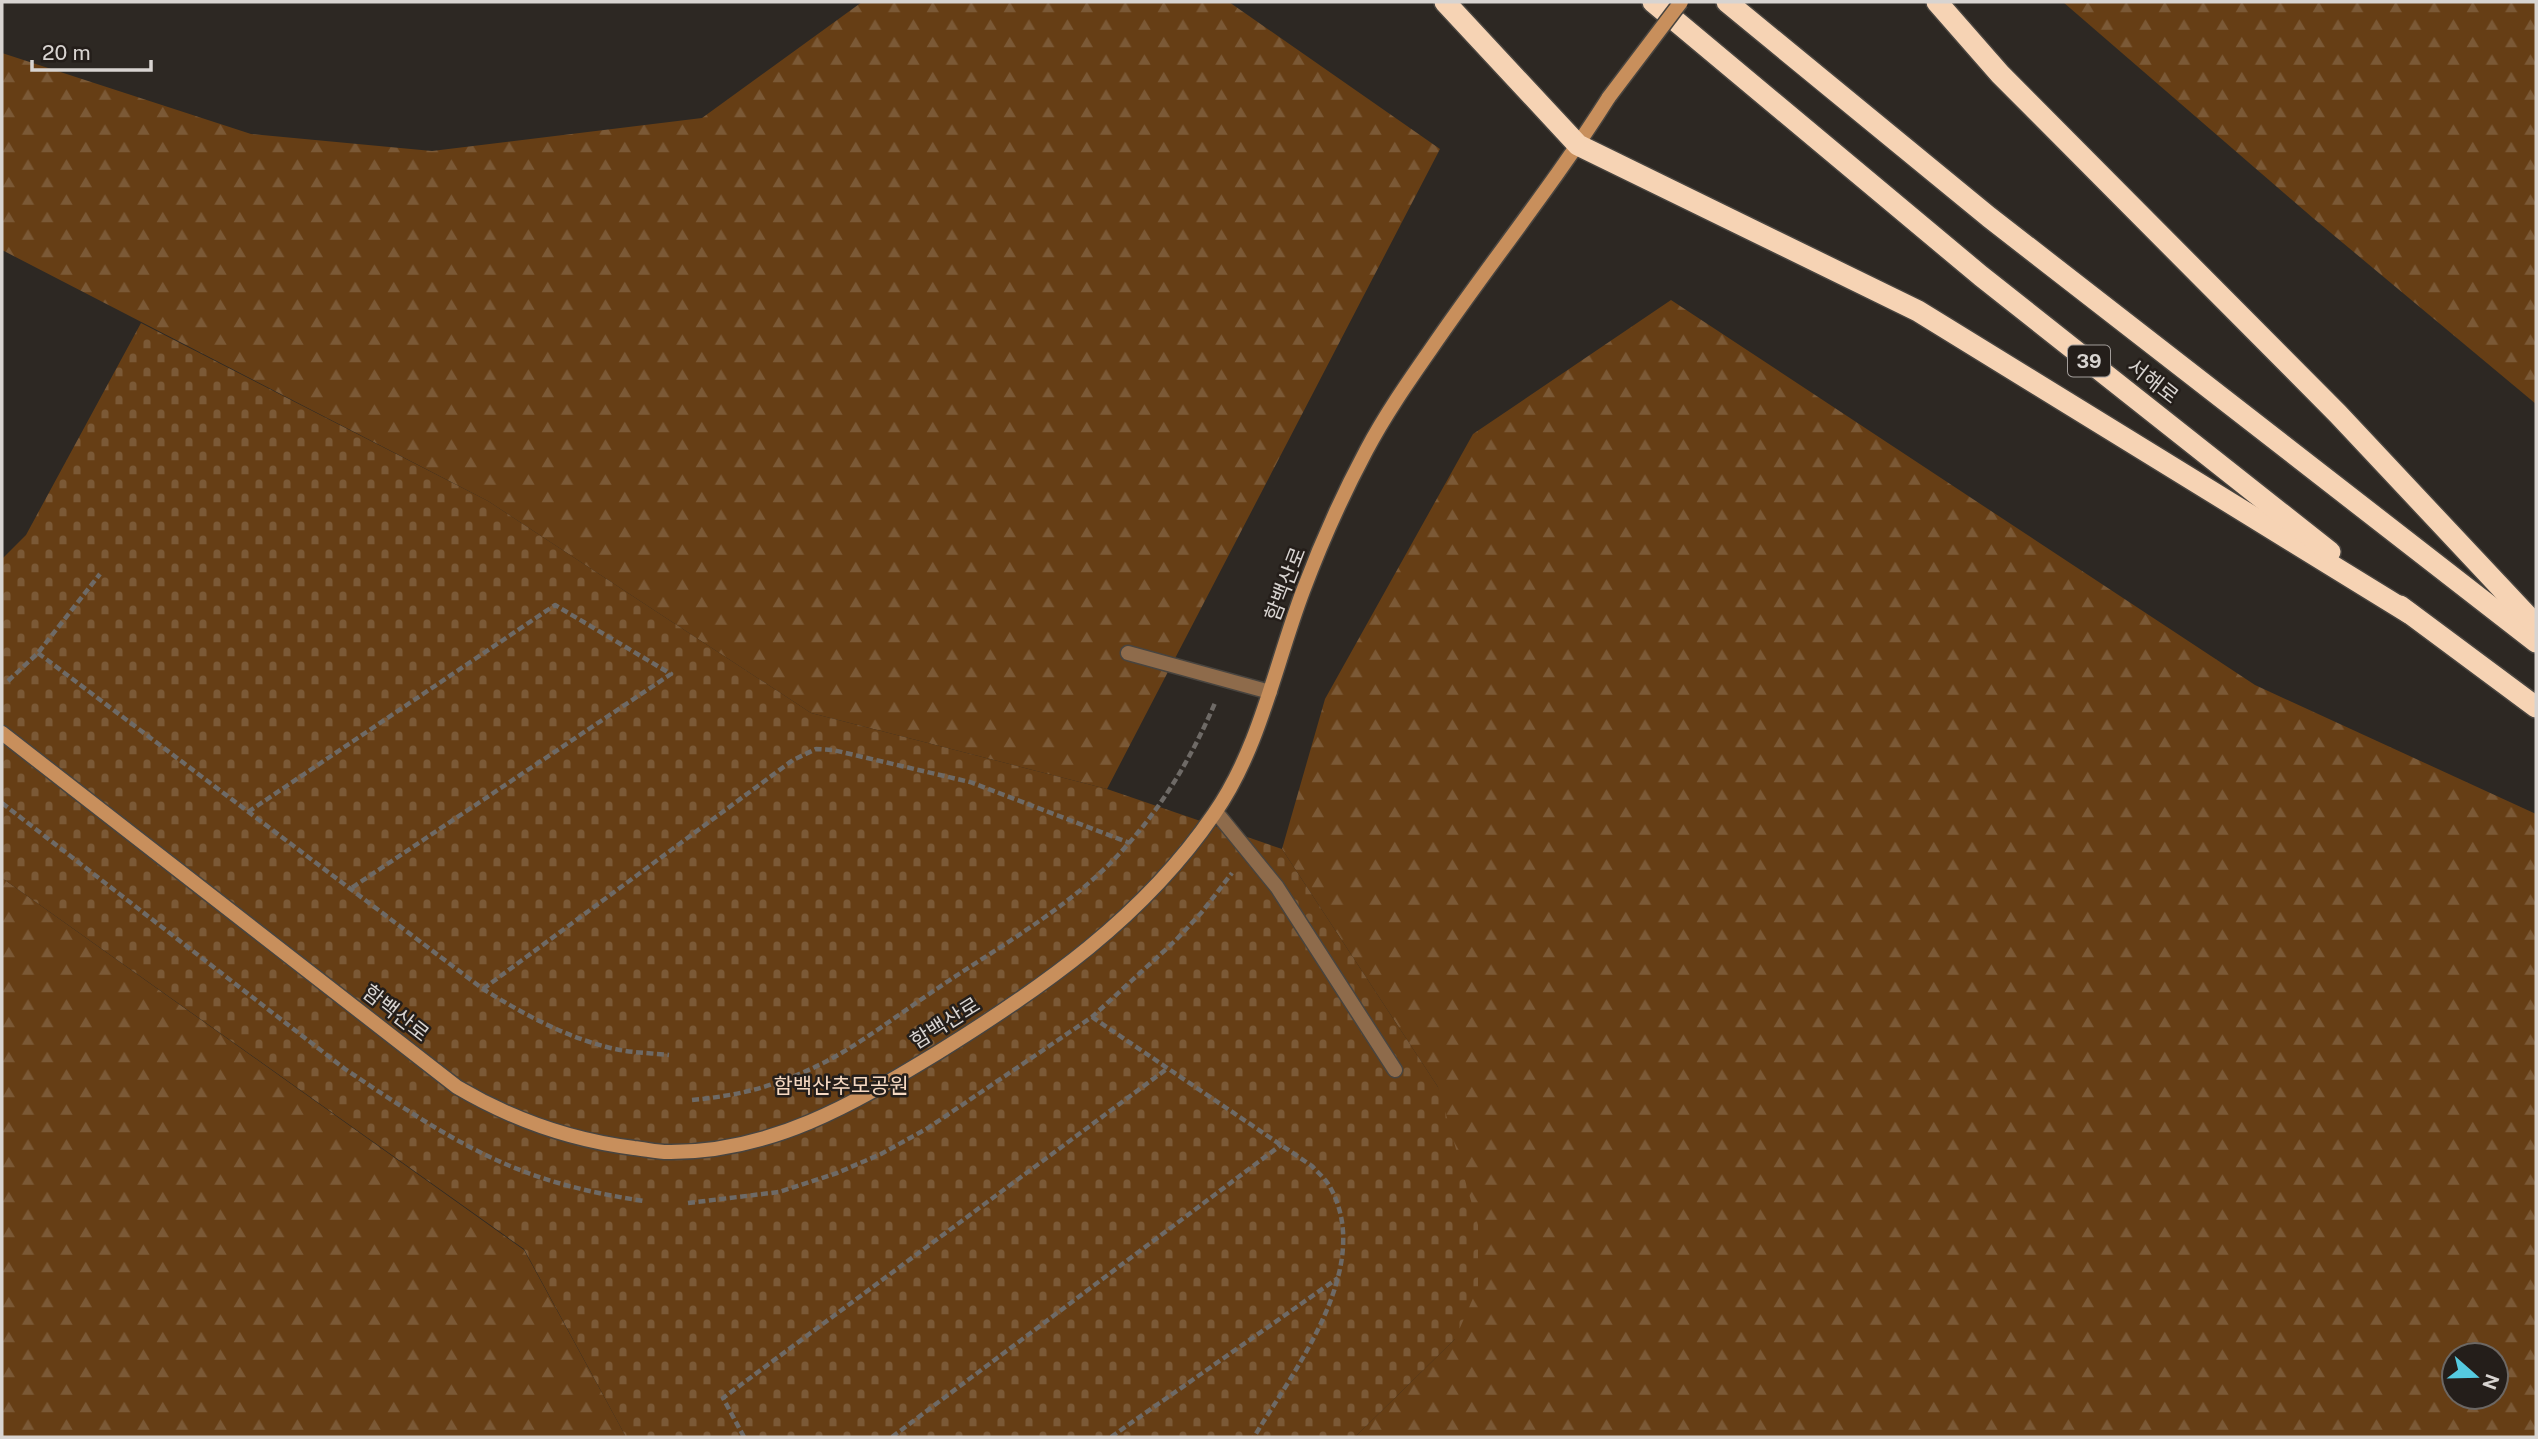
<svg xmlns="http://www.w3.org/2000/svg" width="2538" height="1439" font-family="'Public Sans','Noto Sans KR',sans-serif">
	<defs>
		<pattern id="forest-firs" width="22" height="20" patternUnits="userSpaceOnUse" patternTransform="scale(1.75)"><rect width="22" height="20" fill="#663e15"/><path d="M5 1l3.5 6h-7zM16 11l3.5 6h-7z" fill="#7b5936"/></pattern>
		<pattern id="cemetery-stones" width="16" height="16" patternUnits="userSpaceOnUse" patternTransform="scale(1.75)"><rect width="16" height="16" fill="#663e15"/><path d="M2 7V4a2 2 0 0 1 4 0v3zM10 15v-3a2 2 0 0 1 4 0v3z" fill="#7b5936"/></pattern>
	</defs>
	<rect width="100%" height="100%" fill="#2d2823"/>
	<g fill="url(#forest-firs)" fill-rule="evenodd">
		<polygon points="862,2 1229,2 1440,149 1107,789 811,713 488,501 2,250 2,53 251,134 432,151 702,118"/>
		<polygon points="2063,2 2536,2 2536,404 2313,218"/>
		<path d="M 1671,300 L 2255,685 L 2536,814 L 2536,1437 L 1355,1437 L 1455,1339 L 1438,1087 L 1282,849 L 1325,699 L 1473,434 ZM 2454,1355 L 2496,1355 L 2496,1397 L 2454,1397 Z"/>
		<polygon points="2,878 524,1250 626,1437 2,1437"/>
	</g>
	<polygon fill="url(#cemetery-stones)" points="141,323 488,501 811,713 1107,789 1282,849 1438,1087 1478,1225 1478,1287 1455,1339 1355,1437 626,1437 524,1249 2,878 2,559 26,535"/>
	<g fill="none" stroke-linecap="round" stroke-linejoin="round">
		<defs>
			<g id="lane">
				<polyline points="1128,653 1270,692"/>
				<polyline points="1216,812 1277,887 1395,1070"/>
			</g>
			<path id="secondary" d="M 2,733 L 457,1087 C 513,1120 569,1140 634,1148 C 645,1149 657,1152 668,1152 C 771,1153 853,1104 937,1053 C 1042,988 1144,917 1214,814 C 1260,748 1275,665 1303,591 C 1321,543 1342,496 1366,451 C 1385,415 1408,382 1431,349 C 1489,264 1554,184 1609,97"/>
			<g id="highway">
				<polyline points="1445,2 1578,145 1918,311 2409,613"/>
				<polyline points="1653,2 1981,276 2330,552"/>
				<polyline points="1727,2 1989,217 2536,642"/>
				<polyline points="1937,2 2000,74 2338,414 2536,625"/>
				<polyline points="2400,606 2536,707"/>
			</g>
		</defs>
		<use href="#lane" stroke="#48443f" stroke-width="17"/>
		<use href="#secondary" stroke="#48443f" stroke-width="17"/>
		<use href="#highway" stroke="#48443f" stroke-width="24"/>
		<g stroke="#6e6a66" stroke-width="4.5" stroke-dasharray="7 3.5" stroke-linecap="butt">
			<path d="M 38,653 L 483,989 C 525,1015 567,1038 615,1049 C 633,1053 651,1053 669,1055"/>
			<polyline points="8,681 38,653 100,574"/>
			<path d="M 2,803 L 345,1069 C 402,1107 462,1149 528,1173 C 566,1187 604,1195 644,1201"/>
			<polyline points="248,812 555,605 671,674 350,889"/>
			<polyline points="483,989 793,760 816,749 833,750 970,782 1130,843"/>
			<path d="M 1092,1017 L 1312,1166 C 1318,1173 1326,1179 1330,1187 C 1375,1267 1294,1370 1254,1437"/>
			<path d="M 692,1100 C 734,1096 765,1089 804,1072 C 851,1052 893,1018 935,990 C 1001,945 1077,904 1129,843 C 1166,801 1193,754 1215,703"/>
			<polyline points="688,1203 779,1192 837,1173 881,1154 928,1128 1092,1017 1175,941 1202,912 1232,873"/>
			<polyline points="744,1437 723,1398 1168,1068"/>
			<polyline points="892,1437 1281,1145"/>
			<polyline points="1111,1437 1338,1278"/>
		</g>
		<use href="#lane" stroke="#8e6b4b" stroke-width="14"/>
		<use href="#secondary" stroke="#c88f5c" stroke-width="14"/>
		<use href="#highway" stroke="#f6d3b4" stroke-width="21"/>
		<defs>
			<polyline id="secondary-bridge" points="1609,97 1681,2"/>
		</defs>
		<use href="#secondary-bridge" stroke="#48443f" stroke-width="17" stroke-linecap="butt"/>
		<use href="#secondary-bridge" stroke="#c88f5c" stroke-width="14"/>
	</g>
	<g text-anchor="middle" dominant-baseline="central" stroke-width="5" stroke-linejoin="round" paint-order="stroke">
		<rect fill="#241e1a" stroke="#a29d9a" stroke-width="2" x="2068" y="345.5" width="42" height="31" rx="5"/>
		<g font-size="19" font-weight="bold" fill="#d8d4d1">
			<text x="2089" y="361">39</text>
		</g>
		<g font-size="21" fill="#d8d4d1" stroke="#241e1a">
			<text transform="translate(2153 381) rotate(38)">서해로</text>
			<text transform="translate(1285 584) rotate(-69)">함백산로</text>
			<text transform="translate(396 1013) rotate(38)">함백산로</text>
			<text transform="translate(945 1023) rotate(-32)">함백산로</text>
		</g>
		<g font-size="21" fill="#f6d9c2" stroke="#241e1a">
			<text x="841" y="1085">함백산추모공원</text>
		</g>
	</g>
	<rect width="2538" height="1439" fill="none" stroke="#d8d4d1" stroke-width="7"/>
	<g transform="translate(2475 1376) rotate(110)"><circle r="33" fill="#241e1a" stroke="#6c6763" stroke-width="2"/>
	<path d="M0-5L12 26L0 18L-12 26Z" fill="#55cae0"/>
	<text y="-10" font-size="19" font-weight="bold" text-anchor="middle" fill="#d8d4d1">N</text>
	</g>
	<path d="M32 60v10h119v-10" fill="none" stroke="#d8d4d1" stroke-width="3.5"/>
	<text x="42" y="60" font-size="21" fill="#d8d4d1" stroke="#241e1a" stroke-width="5" paint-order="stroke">20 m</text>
</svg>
